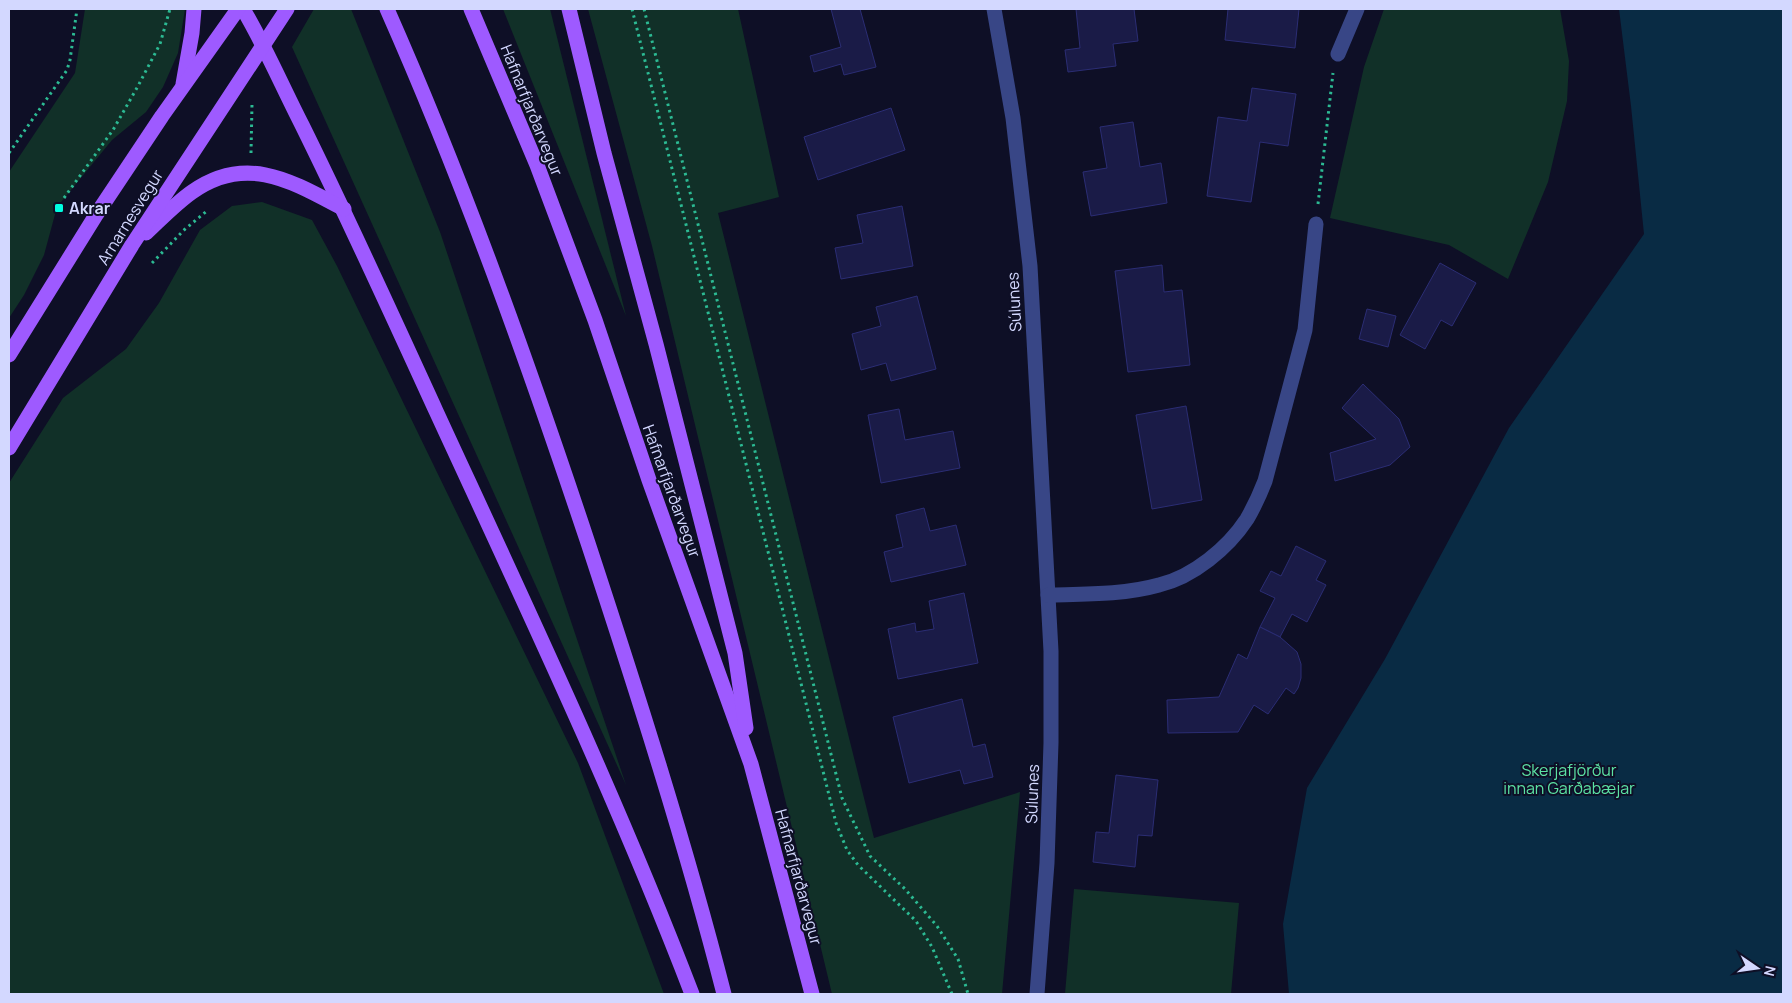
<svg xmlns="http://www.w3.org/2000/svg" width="1792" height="1003" font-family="Manrope,sans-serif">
	<rect width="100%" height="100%" fill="#0e0f26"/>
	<g fill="#113028">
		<polygon points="85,9 185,9 178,53 163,87 146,112 112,140 57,207 44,255 24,295 9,318 9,172 75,73"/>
		<polygon points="314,9 351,9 440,232 626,785 292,47"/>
		<polygon points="503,9 550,9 626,316"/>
		<polygon points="588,9 738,9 779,197 718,213 874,838 1020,792 1002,994 832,994 652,246"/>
		<polygon points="1384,9 1560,9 1569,61 1567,101 1548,182 1508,279 1449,245 1330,218 1364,67"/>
		<polygon points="262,202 312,220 337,266 578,763 664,994 9,994 9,483 63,398 126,349 159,303 200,230 232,206"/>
		<polygon points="1074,889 1239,903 1231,994 1065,994"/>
	</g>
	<polygon fill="#092b44" points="1619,9 1783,9 1783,994 1289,994 1283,924 1307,788 1385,659 1509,428 1644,234 1631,106"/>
	<g fill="#1a1b47" stroke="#2b2d74">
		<polygon points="831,9 860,9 876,67 844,75 841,64 814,72 810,56 841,47"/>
		<polygon points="1076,9 1134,9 1138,41 1113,44 1116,66 1068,72 1065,50 1080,48"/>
		<polygon points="1228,9 1299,9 1295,48 1225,40"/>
		<polygon points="1252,88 1296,94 1288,146 1260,142 1251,202 1207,196 1218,117 1247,121"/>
		<polygon points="891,108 905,150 818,180 804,137"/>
		<polygon points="1133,122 1140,167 1161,163 1167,203 1091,216 1083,172 1107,168 1100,127"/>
		<polygon points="902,206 913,266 841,279 835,248 863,243 857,215"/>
		<polygon points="1440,263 1476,283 1452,326 1441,320 1425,349 1400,335"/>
		<polygon points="1162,265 1164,292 1182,290 1190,365 1128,372 1115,271"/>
		<polygon points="917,296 936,369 891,381 886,363 861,370 852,334 881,326 876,307"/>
		<polygon points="1367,309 1396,316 1388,347 1359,339"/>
		<polygon points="1363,384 1399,419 1410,447 1390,465 1335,481 1330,453 1376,439 1342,408"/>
		<polygon points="1186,406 1202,500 1152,509 1136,415"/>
		<polygon points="899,409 905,440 953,431 960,468 881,483 868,415"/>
		<polygon points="924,508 930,531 956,525 966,565 891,582 884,552 903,547 896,515"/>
		<polygon points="1296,546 1326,561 1316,580 1326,585 1307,622 1292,614 1280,637 1260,627 1275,598 1260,591 1271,571 1281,576"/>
		<polygon points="964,593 978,663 898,679 888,629 915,623 916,632 934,629 929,601"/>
		<polygon points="1260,627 1280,637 1297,652 1301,664 1301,678 1298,688 1294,694 1286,688 1268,714 1254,705 1238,732 1168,733 1167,700 1219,697 1238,654 1247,659"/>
		<polygon points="962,699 973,747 985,744 993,777 964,784 960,770 909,783 893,717"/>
		<polygon points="1116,775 1158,780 1152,836 1138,835 1135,867 1093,862 1096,832 1109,833"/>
	</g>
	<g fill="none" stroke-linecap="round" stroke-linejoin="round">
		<g stroke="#2cba93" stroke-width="3" stroke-dasharray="2.5 4" stroke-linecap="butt">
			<polyline points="632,9 836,823 847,850 858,865 916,921 932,947 952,994"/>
			<polyline points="644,9 842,798 870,856 905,889 937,926 958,959 968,994"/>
			<polyline points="9,153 67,70 70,60 77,9"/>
			<polyline points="251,153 252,104"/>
			<polyline points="64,198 113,130 138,86 160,44 170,9"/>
			<polyline points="1318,204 1333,73"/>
			<polyline points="152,263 184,230 208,210"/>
		</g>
		<g stroke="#384686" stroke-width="15">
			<polyline points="994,9 1013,118 1030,266 1051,651 1051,743 1047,863 1037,994"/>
			<polyline points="1338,54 1357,9"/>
			<path d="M 1048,595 C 1085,594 1123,595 1159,585 C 1193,577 1228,548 1247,519 C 1254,507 1260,494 1265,481 L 1305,330 L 1316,224"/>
		</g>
		<g stroke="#9e5aff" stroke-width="15">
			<path d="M 243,9 C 265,46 282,86 302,125 C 349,220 392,315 436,411 C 525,604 616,796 692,994"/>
			<path d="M 387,9 C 464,183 528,363 588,543 C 637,692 685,842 724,994"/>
			<polyline points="471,9 537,165 595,320 649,480 751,764 812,994"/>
			<polyline points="569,9 604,153 656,344 735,653 746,728"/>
			<polyline points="183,84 192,33 194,9"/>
			<path d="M 146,233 C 161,219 175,204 192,192 C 247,153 293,182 344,209"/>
			<polyline points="9,355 96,215 162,116 238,9"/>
			<polyline points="9,448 132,245 287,9"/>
		</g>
	</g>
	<rect fill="#00fee1" stroke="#0e0f26" stroke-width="2" x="54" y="203" width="10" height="10" rx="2.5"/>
	<g text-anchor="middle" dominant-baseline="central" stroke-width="4" stroke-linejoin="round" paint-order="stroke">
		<g font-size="16" fill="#d3d8ff" stroke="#0e0f26">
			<text transform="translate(532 110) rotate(68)">Hafnarfjarðarvegur</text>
			<text transform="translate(130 217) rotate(-58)">Arnarnesvegur</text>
			<text transform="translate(1014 302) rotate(-93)">Súlunes</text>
			<text transform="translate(672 491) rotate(70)">Hafnarfjarðarvegur</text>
			<text transform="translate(1032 794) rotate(-88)">Súlunes</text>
			<text transform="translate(799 877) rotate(75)">Hafnarfjarðarvegur</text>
		</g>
		<g font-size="16" font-weight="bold" fill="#d3d8ff" stroke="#0e0f26" text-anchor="start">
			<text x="69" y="208">Akrar</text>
		</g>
		<g font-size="16" fill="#5ce2a4" stroke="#0e0f26">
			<text x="1569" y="770">Skerjafjörður<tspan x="1569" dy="18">innan Garðabæjar</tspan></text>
		</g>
	</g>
	<rect width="1792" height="1003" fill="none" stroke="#d3d8ff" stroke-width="20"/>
	<g transform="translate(1757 968) rotate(103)" stroke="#0e0f26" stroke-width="4" paint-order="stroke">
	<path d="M0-4L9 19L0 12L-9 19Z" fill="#d3d8ff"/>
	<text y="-8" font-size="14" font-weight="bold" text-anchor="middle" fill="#d3d8ff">N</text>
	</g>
</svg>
